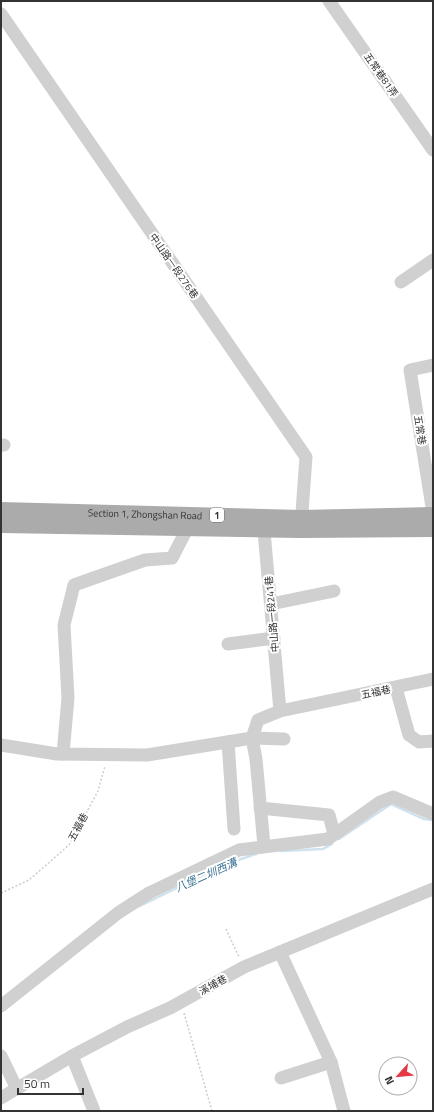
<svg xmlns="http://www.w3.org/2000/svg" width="434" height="1112" font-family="'Titillium Web','Noto Sans TC',sans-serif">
	<rect width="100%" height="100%" fill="#fff"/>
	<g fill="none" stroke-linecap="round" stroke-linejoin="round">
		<g stroke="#cfe2ee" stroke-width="2.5">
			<polyline points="339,839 391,804 424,819 433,820"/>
			<polyline points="281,851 323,849 332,844"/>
			<polyline points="140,906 224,865 256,854"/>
		</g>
		<g stroke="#cdcdcd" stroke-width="1.5" stroke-dasharray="2 2" stroke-linecap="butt">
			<polyline points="1,893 29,880 69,845 98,791 105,766"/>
			<polyline points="226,929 239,957"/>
			<polyline points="184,1013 212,1111"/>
		</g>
		<g stroke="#d0d0d0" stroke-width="13">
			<polyline points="329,1 433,150"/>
			<polyline points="1,14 306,457 301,526"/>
			<polyline points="401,282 433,260"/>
			<polyline points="433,365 410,370 433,513"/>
			<polyline points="1,445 4,445"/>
			<polyline points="263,520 280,711"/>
			<polyline points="271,604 334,591"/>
			<polyline points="228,644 274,638"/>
			<polyline points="396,688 409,735 419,742 433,741"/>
			<polyline points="228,742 234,829"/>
			<polyline points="1,745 57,754 147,755 252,738 258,720 280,711 433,679"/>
			<polyline points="63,754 68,698 64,625 74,585 145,560 172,558 187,529"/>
			<polyline points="260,808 329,815 334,834"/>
			<polyline points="264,846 256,759 252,738 284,739"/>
			<polyline points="280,952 331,1062 344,1111"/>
			<polyline points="1,1006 118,913 149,893 239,850 328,839 380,802 393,797 433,814"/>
			<polyline points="1,1056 17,1089"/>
			<polyline points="72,1056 94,1111"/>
			<polyline points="281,1078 331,1062"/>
			<polyline points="1,1098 72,1056 127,1027 170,1008 244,967 433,889"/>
		</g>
		<g stroke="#ababab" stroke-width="16">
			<path id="s1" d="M 1,510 L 302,518 L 433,515"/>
			<polyline points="1,525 300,530 433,529"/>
		</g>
	</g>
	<g text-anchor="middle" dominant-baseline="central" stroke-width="4" stroke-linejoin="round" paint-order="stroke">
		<rect fill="#fff" stroke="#707070" stroke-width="1" x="210" y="508" width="14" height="14" rx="3"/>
		<g font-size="9" font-weight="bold" fill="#333">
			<text x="217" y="515">1</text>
		</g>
		<g font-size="10" fill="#333" stroke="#fff">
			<text transform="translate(381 75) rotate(55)">五常巷81弄</text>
			<text transform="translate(174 266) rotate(55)">中山路一段276巷</text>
			<text transform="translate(420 430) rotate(81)">五常巷</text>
			<text stroke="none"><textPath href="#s1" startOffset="144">Section 1, Zhongshan Road</textPath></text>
			<text transform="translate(272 614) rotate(-95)">中山路一段241巷</text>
			<text transform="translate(376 692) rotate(-12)">五福巷</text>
			<text transform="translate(78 827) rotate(-62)">五福巷</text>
			<text transform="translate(213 985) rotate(-29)">溪埔巷</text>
		</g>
		<g font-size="11" font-style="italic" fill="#3f7597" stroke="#fff">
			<text transform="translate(206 875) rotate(-24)">八堡二圳西溝</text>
		</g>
	</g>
	<rect width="434" height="1112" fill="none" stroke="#333333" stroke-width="4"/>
	<g transform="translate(398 1076) rotate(243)"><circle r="19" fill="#ffffff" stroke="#adadad"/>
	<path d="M0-3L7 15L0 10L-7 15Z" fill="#e63946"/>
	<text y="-6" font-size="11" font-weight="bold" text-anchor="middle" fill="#333333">N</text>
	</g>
	<path d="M18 1088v6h65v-6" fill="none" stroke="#333333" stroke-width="2"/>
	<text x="24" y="1088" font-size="12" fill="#333333" stroke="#ffffff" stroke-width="3" paint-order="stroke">50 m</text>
</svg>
